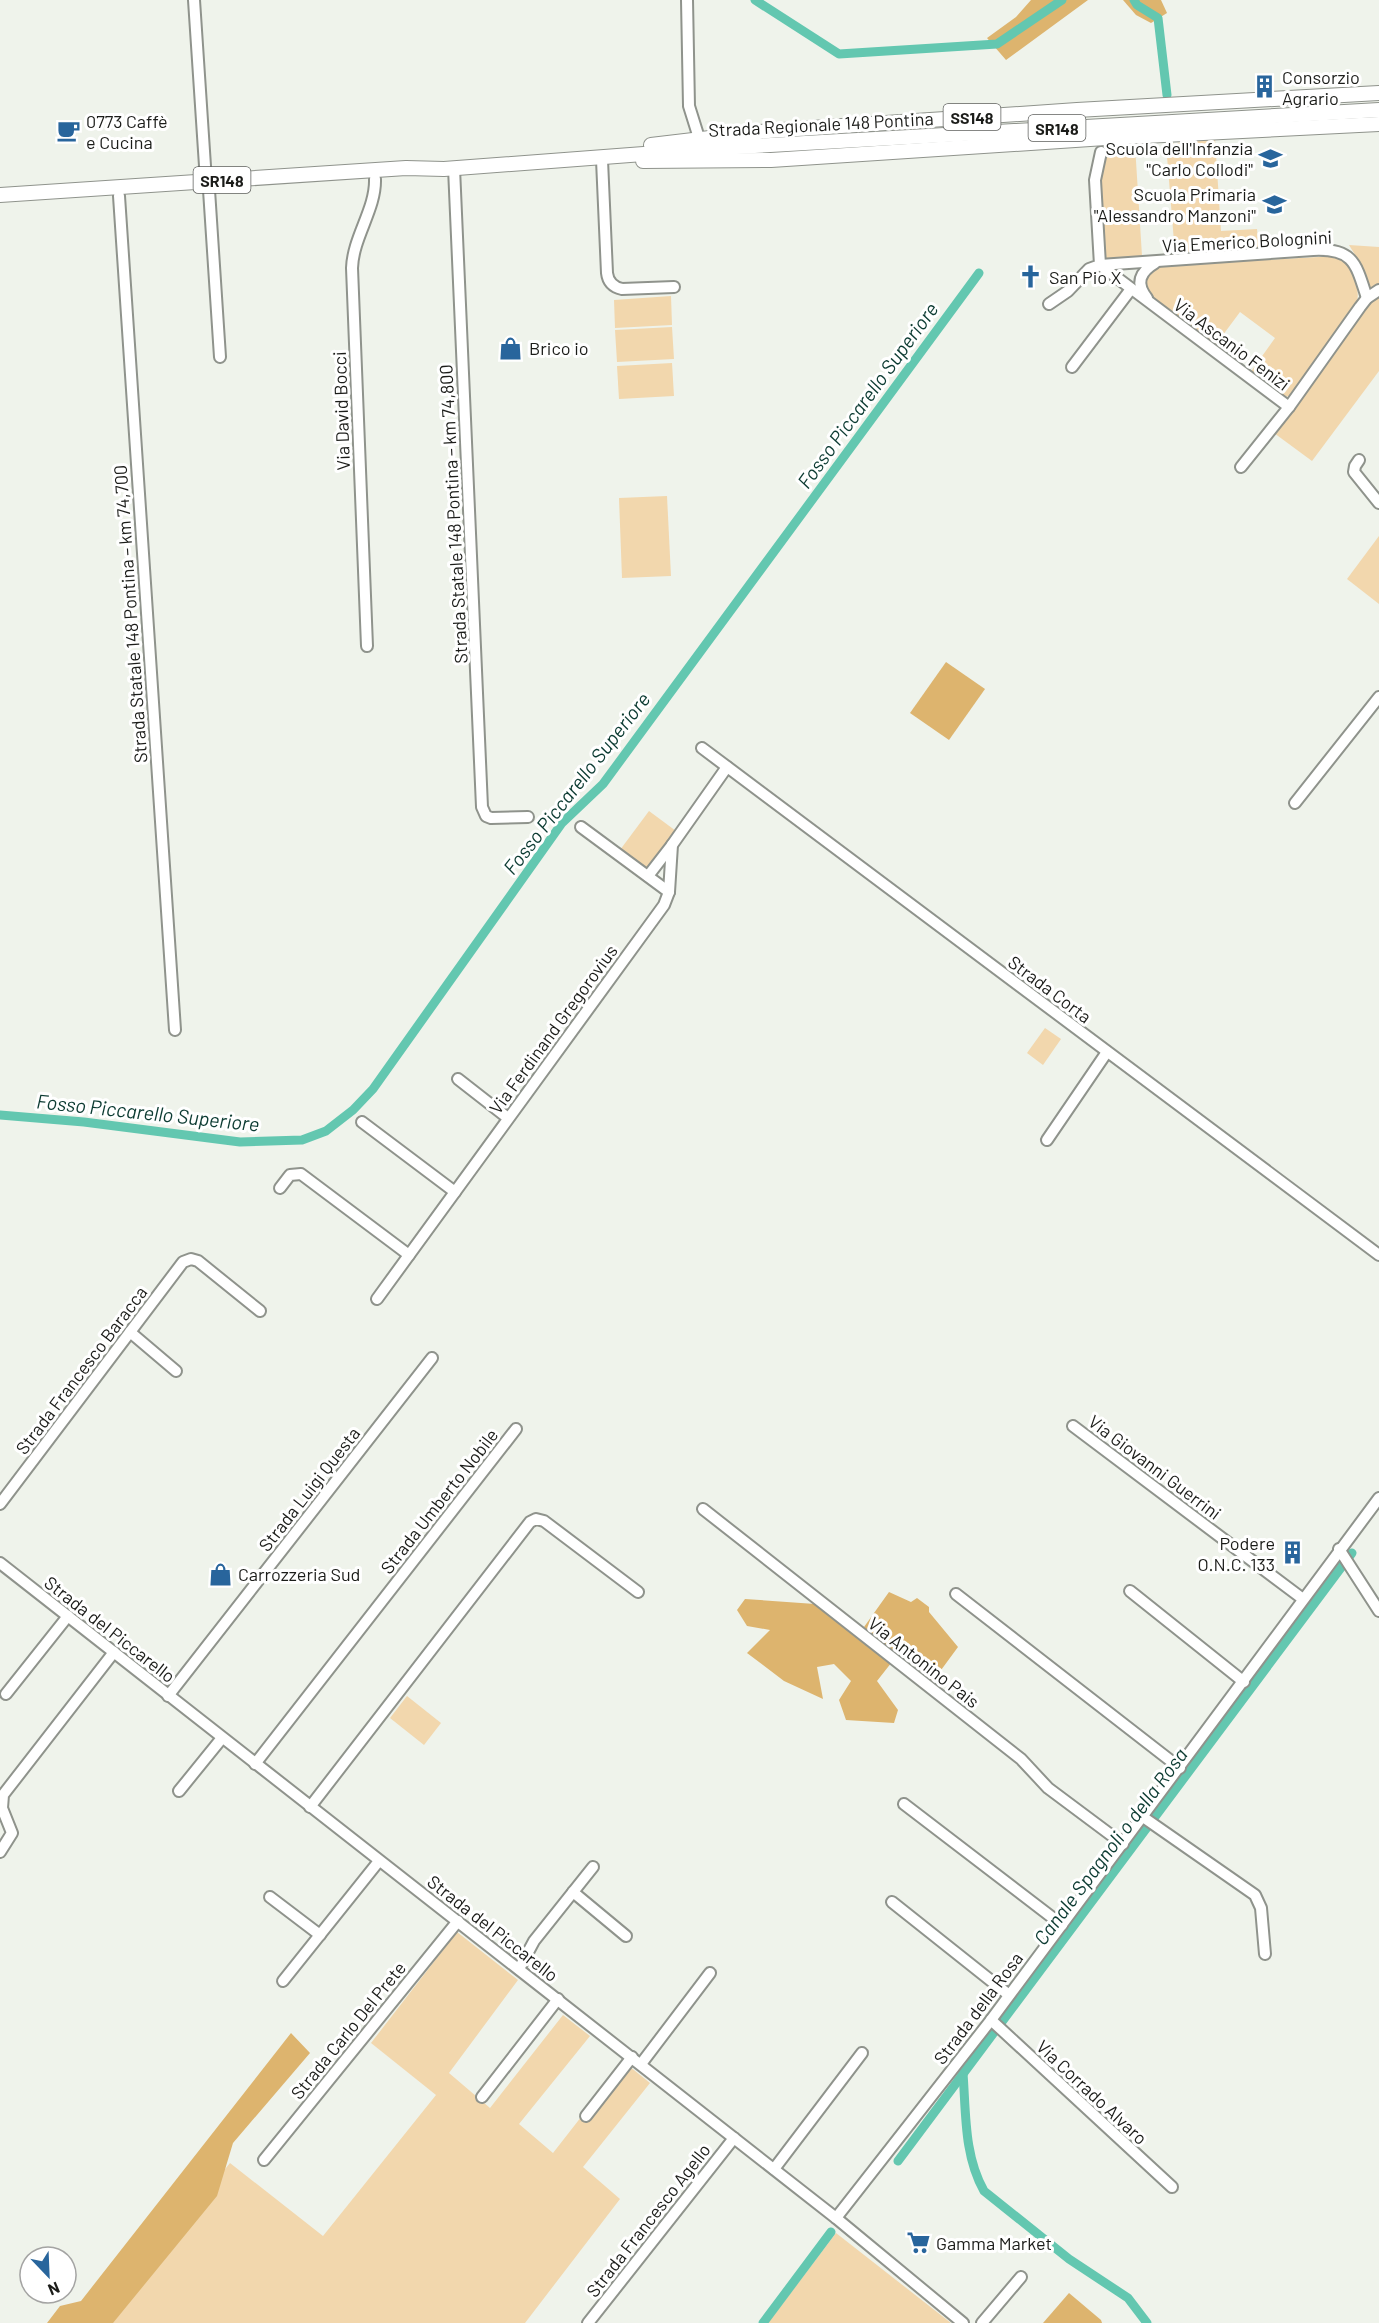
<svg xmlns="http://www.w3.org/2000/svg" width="1379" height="2323" font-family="Barlow,sans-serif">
	<rect width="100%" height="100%" fill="#eff3eb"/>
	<g fill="#f2d7ad">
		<polygon points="1215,139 1221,231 1257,229 1259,249 1175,254 1166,144"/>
		<polygon points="1135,145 1142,256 1102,259 1099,183 1108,147"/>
		<polygon points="1349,245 1379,247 1379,285 1371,288 1367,285 1359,261"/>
		<path d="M 1336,256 C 1354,262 1360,286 1357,304 L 1292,395 L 1282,398 L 1250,373 L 1275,338 L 1240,312 L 1214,347 L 1149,297 L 1145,289 L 1145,276 L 1158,266 Z"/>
		<polygon points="671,296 672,325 615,328 614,300"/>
		<polygon points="1379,296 1379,371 1312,461 1274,433 1371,301"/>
		<polygon points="672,327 674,359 617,362 615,330"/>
		<polygon points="672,363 674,396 619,399 617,366"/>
		<polygon points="667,496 671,576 622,578 619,498"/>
		<polygon points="1379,536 1379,604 1347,579"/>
		<polygon points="649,811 676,831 646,870 620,850"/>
		<polygon points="1045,1028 1061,1039 1043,1065 1027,1053"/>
		<polygon points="407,1696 441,1723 424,1745 390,1718"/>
		<polygon points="457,1932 518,1980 449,2073 490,2108 563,2015 590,2036 519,2124 553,2153 624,2062 650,2083 583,2167 620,2199 525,2323 101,2323 230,2163 323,2236 436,2095 371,2043"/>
		<polygon points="836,2233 951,2323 768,2323"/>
	</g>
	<g fill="#ddb46e">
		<polygon points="1031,0 1088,0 1006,60 987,38 1016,17"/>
		<polygon points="1123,0 1161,0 1167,13 1151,23 1136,15"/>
		<polygon points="946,662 985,689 949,740 910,713"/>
		<polygon points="889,1592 911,1602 917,1598 929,1607 929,1612 958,1647 933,1681 899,1653 877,1681 898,1710 894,1723 846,1720 839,1700 851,1681 834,1664 817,1667 823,1699 784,1681 747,1653 770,1630 747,1626 737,1610 745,1599 815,1604 866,1643 874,1636 864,1627"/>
		<polygon points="291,2033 310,2053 233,2143 217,2196 113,2323 47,2323 60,2306 81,2301"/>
		<polygon points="1069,2293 1101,2320 1102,2323 1043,2323"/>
	</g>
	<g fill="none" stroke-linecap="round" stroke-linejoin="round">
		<g stroke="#63c7b0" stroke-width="9">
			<polyline points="755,0 839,54 997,44 1062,0"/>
			<polyline points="1134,0 1137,5 1158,18 1167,95"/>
			<polyline points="0,1115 84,1122 240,1142 302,1140 326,1131 353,1110 373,1089 562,823 603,784 979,273"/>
			<path d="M 963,2073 C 966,2113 964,2156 984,2191 L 1069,2259 L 1128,2298 L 1147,2323"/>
			<polyline points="898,2161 1352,1553"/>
			<polyline points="763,2323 831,2232"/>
		</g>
		<defs>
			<g id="minor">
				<polyline points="194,0 206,181"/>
				<polyline points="687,0 689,106 699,138"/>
				<path d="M 602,160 L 607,273 C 608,282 613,287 622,289 L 674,287"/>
				<polyline points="454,168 482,807 486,816 491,818 528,817"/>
				<polyline points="209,190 220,357"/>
				<polyline points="119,196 175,1030"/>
				<path d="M 1100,265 L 1313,250 C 1354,248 1356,264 1367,298"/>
				<polyline points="1100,265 1289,407"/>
				<path d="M 1147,298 C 1135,283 1140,272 1155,263"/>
				<polyline points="1049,304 1068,291 1089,269 1100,265 1095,180 1101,152"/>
				<polyline points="1072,367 1131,289"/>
				<polyline points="1359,460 1355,466 1354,472 1379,503"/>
				<polyline points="1241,467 1289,407 1360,307 1367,298 1379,290"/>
				<path d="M 367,646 L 352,268 C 353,237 376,209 375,179"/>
				<polyline points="702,748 1379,1255"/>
				<polyline points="1295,803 1379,697"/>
				<polyline points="581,827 669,892"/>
				<polyline points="648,876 672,845"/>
				<polyline points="458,1079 508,1118"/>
				<polyline points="362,1122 455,1192"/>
				<polyline points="1047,1140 1107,1052"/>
				<polyline points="280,1188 290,1175 301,1174 409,1255"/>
				<polyline points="377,1299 664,905 669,892 672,845 727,767"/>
				<polyline points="130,1332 176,1371"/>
				<polyline points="1073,1426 1303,1599"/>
				<polyline points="0,1504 183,1262 191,1259 198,1261 260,1311"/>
				<polyline points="703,1509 1021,1759 1048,1788 1123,1844"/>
				<polyline points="1339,1549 1379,1611"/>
				<polyline points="0,1563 836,2218 963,2323"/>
				<polyline points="1130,1591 1244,1682"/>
				<polyline points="956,1594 1180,1768"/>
				<polyline points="6,1694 68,1616"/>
				<polyline points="168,1696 432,1358"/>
				<polyline points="255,1764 516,1429"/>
				<polyline points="179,1791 222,1738"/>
				<polyline points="904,1804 1062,1925"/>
				<polyline points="310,1807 530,1522 536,1519 544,1521 638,1592"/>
				<polyline points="1143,1817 1255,1895 1261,1908 1265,1954"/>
				<polyline points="0,1852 12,1833 2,1808 3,1795 114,1652"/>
				<polyline points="573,1892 626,1936"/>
				<polyline points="270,1897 320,1935"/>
				<polyline points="892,1902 1009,1995"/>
				<polyline points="519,1969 534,1941 593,1867"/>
				<polyline points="283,1981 379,1861"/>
				<polyline points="991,2020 1172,2187"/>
				<polyline points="641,2064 710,1973"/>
				<polyline points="482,2097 558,1999"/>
				<polyline points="586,2116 632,2057"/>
				<polyline points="264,2160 458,1921"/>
				<polyline points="774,2169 862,2053"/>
				<polyline points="836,2218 991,2020 1379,1498"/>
				<polyline points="588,2323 734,2138"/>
				<polyline points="982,2323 1021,2277"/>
			</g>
			<g id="major">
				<polyline points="651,145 768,131 1077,110 1379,93"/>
				<polyline points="643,161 771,160 1105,138 1379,124"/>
				<polyline points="0,195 406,168 444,169 736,147 1379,110"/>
			</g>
		</defs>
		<use href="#minor" stroke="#8f938c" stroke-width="14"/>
		<use href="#major" stroke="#8f938c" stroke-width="16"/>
		<use href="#minor" stroke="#fff" stroke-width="10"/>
		<use href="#major" stroke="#fff" stroke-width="14"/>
	</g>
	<defs>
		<symbol id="building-bare" viewBox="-9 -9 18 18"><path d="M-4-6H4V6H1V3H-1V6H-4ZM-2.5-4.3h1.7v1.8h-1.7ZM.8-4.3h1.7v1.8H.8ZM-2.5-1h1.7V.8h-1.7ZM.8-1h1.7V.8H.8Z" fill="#28659c" stroke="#fff" stroke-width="2.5" paint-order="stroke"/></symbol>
		<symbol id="cafe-bare" viewBox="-9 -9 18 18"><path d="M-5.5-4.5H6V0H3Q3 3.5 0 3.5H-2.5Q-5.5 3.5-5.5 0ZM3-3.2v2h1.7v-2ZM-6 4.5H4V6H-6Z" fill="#28659c" stroke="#fff" stroke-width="2.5" paint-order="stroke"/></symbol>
		<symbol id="school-bare" viewBox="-9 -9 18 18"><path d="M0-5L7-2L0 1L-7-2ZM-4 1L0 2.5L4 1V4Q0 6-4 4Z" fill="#28659c" stroke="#fff" stroke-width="2.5" paint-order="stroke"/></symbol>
		<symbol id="church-bare" viewBox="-9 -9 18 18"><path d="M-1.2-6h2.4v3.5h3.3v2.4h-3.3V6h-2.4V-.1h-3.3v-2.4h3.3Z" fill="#28659c" stroke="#fff" stroke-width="2.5" paint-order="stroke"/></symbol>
		<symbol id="shop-bare" viewBox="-9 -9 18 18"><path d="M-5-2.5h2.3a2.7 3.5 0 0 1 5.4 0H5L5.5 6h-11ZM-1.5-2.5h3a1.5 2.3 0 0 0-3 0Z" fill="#28659c" stroke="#fff" stroke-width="2.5" paint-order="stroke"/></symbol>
		<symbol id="supermarket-bare" viewBox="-9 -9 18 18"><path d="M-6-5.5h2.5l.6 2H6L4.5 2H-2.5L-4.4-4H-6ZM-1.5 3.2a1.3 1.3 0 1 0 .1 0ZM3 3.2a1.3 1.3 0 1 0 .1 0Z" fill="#28659c" stroke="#fff" stroke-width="2.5" paint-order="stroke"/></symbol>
	</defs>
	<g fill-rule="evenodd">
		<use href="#building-bare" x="1248" y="70" width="33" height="33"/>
		<use href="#cafe-bare" x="52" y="114" width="33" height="33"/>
		<use href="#school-bare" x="1254" y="142" width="33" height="33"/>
		<use href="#school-bare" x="1258" y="188" width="33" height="33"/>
		<use href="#church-bare" x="1014" y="260" width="33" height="33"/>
		<use href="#shop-bare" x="494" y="332" width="33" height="33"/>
		<use href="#building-bare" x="1276" y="1536" width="33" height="33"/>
		<use href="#shop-bare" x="204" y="1558" width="33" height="33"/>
		<use href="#supermarket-bare" x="902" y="2226" width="33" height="33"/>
	</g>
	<g text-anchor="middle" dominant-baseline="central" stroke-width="6" stroke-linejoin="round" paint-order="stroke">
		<g fill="#fff" stroke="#5f605e" stroke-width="1.5">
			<rect x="943.5" y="104" width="57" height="26" rx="4.5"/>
			<rect x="1028.5" y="115" width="57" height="26" rx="4.5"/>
			<rect x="193.5" y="167" width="57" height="26" rx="4.5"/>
		</g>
		<g font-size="16" font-weight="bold" fill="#1b1c19">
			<text x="972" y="117">SS148</text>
			<text x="1057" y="128">SR148</text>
			<text x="222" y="180">SR148</text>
		</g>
		<g font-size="18" fill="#1b1c19" stroke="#fff" text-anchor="start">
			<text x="1282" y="77">Consorzio<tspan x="1282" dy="21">Agrario</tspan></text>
			<text x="86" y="121">0773 Caffè<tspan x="86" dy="21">e Cucina</tspan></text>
			<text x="1253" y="148" text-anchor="end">Scuola dell'Infanzia<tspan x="1253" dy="21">"Carlo Collodi"</tspan></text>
			<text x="1256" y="194" text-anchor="end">Scuola Primaria<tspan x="1256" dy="21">"Alessandro Manzoni"</tspan></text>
			<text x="1049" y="277">San Pio X</text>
			<text x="529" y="348">Brico io</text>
			<text x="1275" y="1543" text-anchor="end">Podere<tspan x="1275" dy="21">O.N.C. 133</tspan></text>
			<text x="238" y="1574">Carrozzeria Sud</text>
			<text x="936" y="2243">Gamma Market</text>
		</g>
		<g font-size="18" fill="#1b1c19" stroke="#fff">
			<text transform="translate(821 124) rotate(-3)">Strada Regionale 148 Pontina</text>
			<text transform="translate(1247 241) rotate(-3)">Via Emerico Bolognini</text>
			<text transform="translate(1232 344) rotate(37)">Via Ascanio Fenizi</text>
			<text transform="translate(341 411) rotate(-92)">Via David Bocci</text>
			<text transform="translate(453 514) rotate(-93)">Strada Statale 148 Pontina – km 74,800</text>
			<text transform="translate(130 614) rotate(-94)">Strada Statale 148 Pontina – km 74,700</text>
			<text transform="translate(1050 989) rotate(37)">Strada Corta</text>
			<text transform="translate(553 1029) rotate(-54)">Via Ferdinand Gregorovius</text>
			<text transform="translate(81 1370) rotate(-53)">Strada Francesco Baracca</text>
			<text transform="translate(1155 1467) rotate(37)">Via Giovanni Guerrini</text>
			<text transform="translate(309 1489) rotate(-52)">Strada Luigi Questa</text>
			<text transform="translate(439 1501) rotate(-52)">Strada Umberto Nobile</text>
			<text transform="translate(110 1629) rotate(38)">Strada del Piccarello</text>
			<text transform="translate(924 1662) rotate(38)">Via Antonino Pais</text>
			<text transform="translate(493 1928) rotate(38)">Strada del Piccarello</text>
			<text transform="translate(978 2008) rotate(-53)">Strada della Rosa</text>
			<text transform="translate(348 2030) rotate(-51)">Strada Carlo Del Prete</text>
			<text transform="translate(1092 2092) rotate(43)">Via Corrado Alvaro</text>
			<text transform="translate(648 2220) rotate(-52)">Strada Francesco Agello</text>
		</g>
		<g font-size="20" font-style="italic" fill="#0c3b32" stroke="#fff">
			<text transform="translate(867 395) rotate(-54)">Fosso Piccarello Superiore</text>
			<text transform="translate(576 783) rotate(-52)">Fosso Piccarello Superiore</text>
			<text transform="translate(148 1112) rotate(6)">Fosso Piccarello Superiore</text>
			<text transform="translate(1110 1846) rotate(-53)">Canale Spagnoli o della Rosa</text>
		</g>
	</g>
	<g transform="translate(48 2275) rotate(157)"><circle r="28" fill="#ffffff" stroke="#a4a4a3" stroke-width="1.5"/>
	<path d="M0-4.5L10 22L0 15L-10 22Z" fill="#28659c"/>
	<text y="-9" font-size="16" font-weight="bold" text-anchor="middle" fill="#1b1c19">N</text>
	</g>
</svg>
